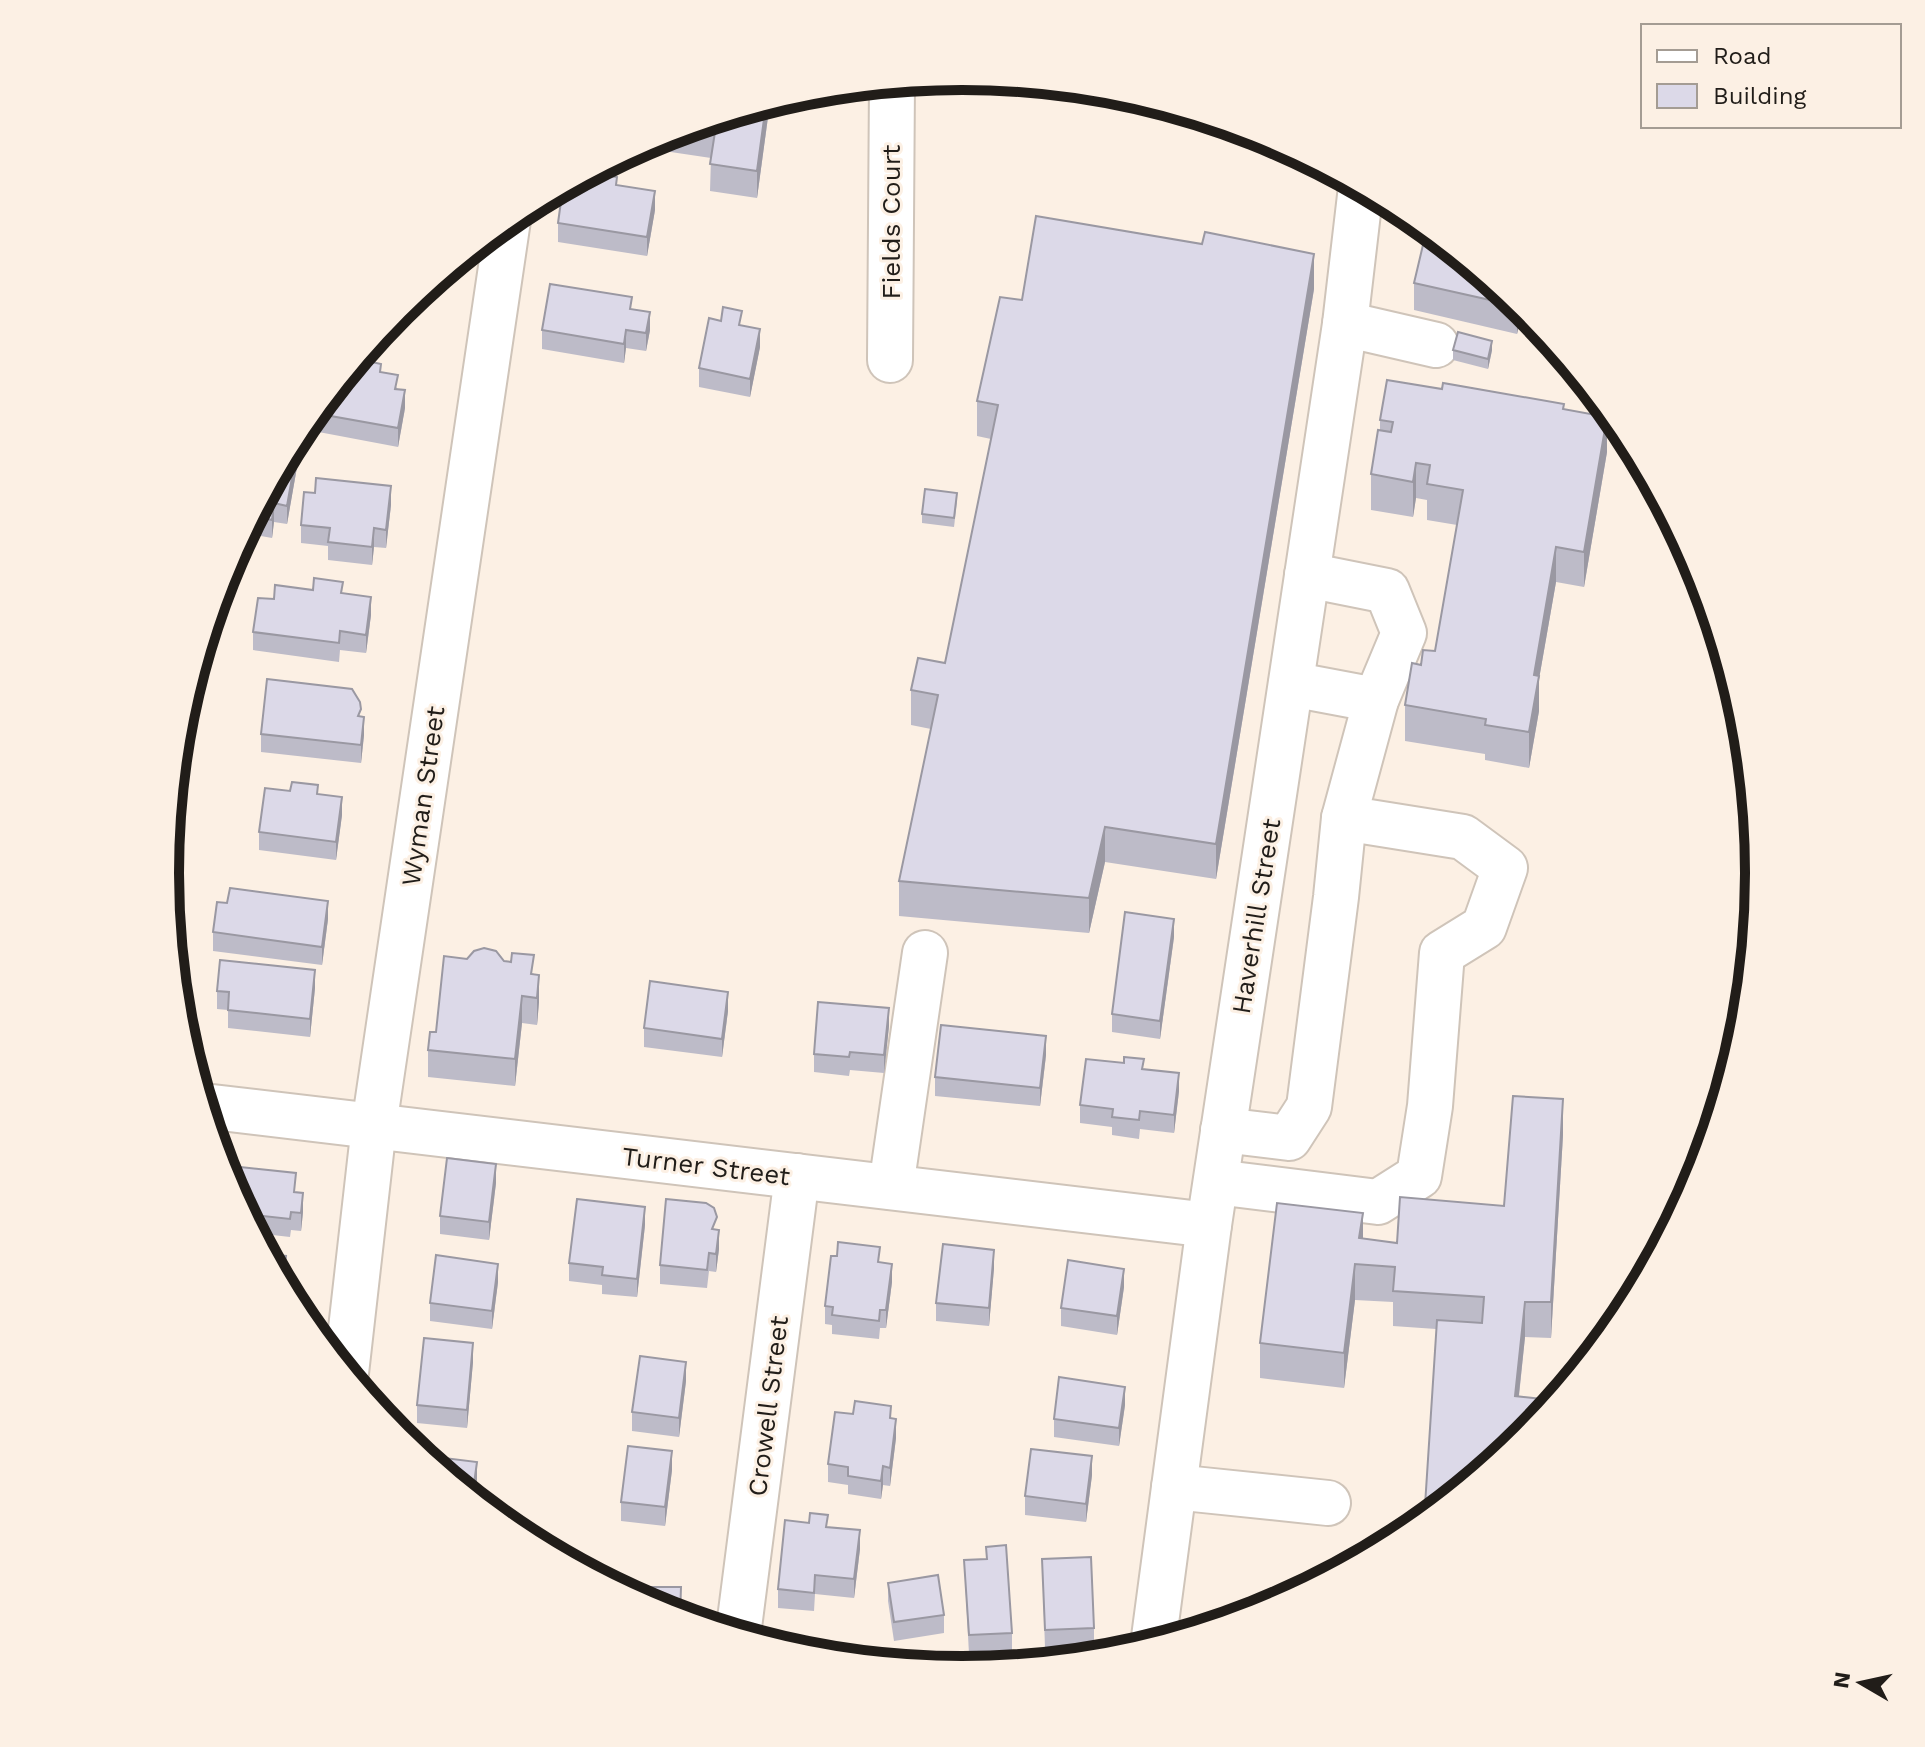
<svg xmlns="http://www.w3.org/2000/svg" width="1925" height="1747" font-family="'Work Sans',sans-serif">
	<rect width="100%" height="100%" fill="#fcf0e4"/>
	<g fill="none" stroke-linecap="round" stroke-linejoin="round">
		<defs>
			<g id="minor">
				<polyline points="1345,324 1436,345"/>
				<polyline points="890,360 892,83"/>
				<polyline points="1291,684 1376,700"/>
				<polyline points="204,1106 1209,1225"/>
				<polyline points="1223,1130 1289,1138 1309,1107 1336,897 1344,818"/>
				<polyline points="1216,1182 1378,1202 1419,1176 1430,1106 1442,953 1484,927 1505,868 1463,837 1344,818 1376,700 1404,633 1387,591 1307,575"/>
				<polyline points="891,1187 925,953"/>
				<polyline points="346,1373 374,1126 508,220"/>
				<polyline points="1174,1487 1328,1503"/>
				<polyline points="738,1635 797,1176"/>
				<polyline points="1153,1645 1209,1225 1345,324 1361,187"/>
			</g>
		</defs>
		<use href="#minor" stroke="#cfc4b9" stroke-width="48"/>
		<use href="#minor" stroke="#fff" stroke-width="44"/>
	</g>
	<g fill="#bdbbc8">
		<polygon points="768,103 768,117 757,198 710,191 711,158 664,151 664,135"/>
		<polygon points="617,185 655,210 647,256 558,242 558,223"/>
		<polygon points="431,283 428,302 411,299"/>
		<polygon points="1414,283 1523,307 1517,334 1414,310"/>
		<polygon points="1314,289 1216,879 1105,862 1089,933 899,916 899,881 931,729 911,725 911,690 945,663 991,439 977,436 977,401 1022,300"/>
		<polygon points="411,299 409,310 400,308"/>
		<polygon points="632,309 650,330 646,351 626,348 624,363 542,349 542,330"/>
		<polygon points="742,325 760,347 750,397 699,387 699,368"/>
		<polygon points="1548,336 1577,371 1548,360"/>
		<polygon points="1453,350 1492,350 1488,369 1453,360"/>
		<polygon points="358,359 381,372 398,389 405,408 398,447 308,430 308,420"/>
		<polygon points="1564,409 1607,452 1584,587 1556,582 1539,679 1539,711 1529,768 1485,760 1485,754 1405,741 1405,705 1421,665 1435,651 1457,525 1427,520 1427,500 1416,498 1413,517 1371,510 1371,474 1380,430 1380,420"/>
		<polygon points="290,448 297,467 287,524 274,522 272,538 245,533"/>
		<polygon points="957,502 954,527 922,523 922,514"/>
		<polygon points="391,505 386,548 374,547 372,565 328,560 328,546 301,543 301,525"/>
		<polygon points="343,593 371,615 366,653 340,650 339,662 253,650 253,632 274,599"/>
		<polygon points="261,734 364,735 361,763 261,752"/>
		<polygon points="318,794 342,815 336,860 259,850 259,832"/>
		<polygon points="328,919 322,965 213,951 213,932"/>
		<polygon points="1174,937 1160,1039 1112,1032 1112,1014"/>
		<polygon points="467,959 504,961 534,974 539,1002 537,1025 522,1023 515,1086 428,1077 428,1050"/>
		<polygon points="315,988 310,1037 228,1028 228,1010 217,1009 217,991"/>
		<polygon points="728,1011 722,1057 644,1047 644,1028"/>
		<polygon points="889,1026 884,1073 850,1070 849,1076 814,1072 814,1054"/>
		<polygon points="1046,1055 1040,1106 935,1096 935,1077"/>
		<polygon points="1144,1069 1179,1091 1174,1133 1140,1129 1139,1139 1112,1135 1112,1127 1080,1123 1080,1105"/>
		<polygon points="1563,1135 1551,1338 1525,1337 1519,1396 1551,1407 1526,1438 1436,1329 1393,1326 1393,1302 1355,1300 1344,1388 1260,1378 1260,1343 1363,1238 1397,1243 1504,1206"/>
		<polygon points="226,1178 296,1193 303,1212 301,1231 291,1230 290,1237 255,1233"/>
		<polygon points="496,1183 489,1240 440,1234 440,1216"/>
		<polygon points="645,1225 637,1297 602,1294 602,1285 569,1281 569,1263"/>
		<polygon points="719,1249 716,1272 709,1271 707,1288 660,1284 660,1265"/>
		<polygon points="880,1262 892,1282 886,1328 880,1328 879,1339 832,1334 832,1325 825,1324 825,1306"/>
		<polygon points="994,1268 989,1326 936,1321 936,1303"/>
		<polygon points="498,1282 492,1329 430,1321 430,1303"/>
		<polygon points="1124,1287 1117,1335 1061,1326 1061,1308"/>
		<polygon points="473,1362 467,1428 417,1423 417,1405"/>
		<polygon points="686,1381 679,1437 632,1431 632,1412"/>
		<polygon points="1125,1405 1119,1446 1054,1437 1054,1419"/>
		<polygon points="891,1418 896,1438 890,1486 883,1485 881,1499 848,1494 848,1485 828,1482 828,1464"/>
		<polygon points="672,1470 665,1526 621,1521 621,1502"/>
		<polygon points="1092,1475 1086,1522 1025,1515 1025,1496"/>
		<polygon points="828,1527 860,1549 854,1598 815,1594 814,1611 778,1608 778,1589"/>
		<polygon points="1042,1559 1094,1628 1094,1646 1045,1648"/>
		<polygon points="964,1560 1012,1633 1012,1651 969,1654"/>
		<polygon points="888,1583 944,1615 944,1633 894,1641 888,1601"/>
	</g>
	<g fill="#9a98a2">
		<polygon points="768,103 768,117 757,198 757,171 766,104"/>
		<polygon points="655,191 655,210 647,256 647,237"/>
		<polygon points="1314,254 1314,289 1216,879 1216,844"/>
		<polygon points="431,283 428,302 428,285"/>
		<polygon points="1518,303 1523,307 1517,334 1517,306"/>
		<polygon points="650,312 650,330 646,351 646,333"/>
		<polygon points="760,329 760,347 750,397 750,379"/>
		<polygon points="626,330 626,348 624,363 624,344"/>
		<polygon points="1492,341 1492,350 1488,369 1488,359"/>
		<polygon points="405,390 405,408 398,447 398,428"/>
		<polygon points="1607,417 1607,452 1584,587 1584,552"/>
		<polygon points="297,449 297,467 287,524 287,506"/>
		<polygon points="1416,463 1416,498 1413,517 1413,482"/>
		<polygon points="391,486 391,505 386,548 386,530"/>
		<polygon points="274,503 274,522 272,538 272,520"/>
		<polygon points="374,528 374,547 372,565 372,547"/>
		<polygon points="1556,547 1556,582 1539,679 1539,711 1529,768 1529,732 1534,675"/>
		<polygon points="371,597 371,615 366,653 366,635"/>
		<polygon points="364,717 364,735 361,763 361,745"/>
		<polygon points="342,797 342,815 336,860 336,842"/>
		<polygon points="1105,827 1105,862 1089,933 1089,898"/>
		<polygon points="328,901 328,919 322,965 322,947"/>
		<polygon points="1174,919 1174,937 1160,1039 1160,1021"/>
		<polygon points="315,970 315,988 310,1037 310,1019"/>
		<polygon points="539,975 539,1002 537,1025 537,998"/>
		<polygon points="728,992 728,1011 722,1057 722,1039"/>
		<polygon points="522,996 522,1023 515,1086 515,1059"/>
		<polygon points="889,1008 889,1026 884,1073 884,1055"/>
		<polygon points="1046,1036 1046,1055 1040,1106 1040,1088"/>
		<polygon points="1179,1073 1179,1091 1174,1133 1174,1115"/>
		<polygon points="1563,1099 1563,1135 1551,1338 1551,1302"/>
		<polygon points="496,1164 496,1183 489,1240 489,1222"/>
		<polygon points="303,1193 303,1212 301,1231 301,1213"/>
		<polygon points="645,1207 645,1225 637,1297 637,1279"/>
		<polygon points="1363,1213 1363,1248 1359,1238"/>
		<polygon points="719,1230 719,1249 716,1272 716,1254"/>
		<polygon points="994,1250 994,1268 989,1326 989,1308"/>
		<polygon points="498,1264 498,1282 492,1329 492,1311"/>
		<polygon points="892,1264 892,1282 886,1328 886,1310"/>
		<polygon points="1355,1264 1355,1300 1344,1388 1344,1353"/>
		<polygon points="1124,1269 1124,1287 1117,1335 1117,1316"/>
		<polygon points="1525,1302 1525,1337 1515,1431 1515,1396"/>
		<polygon points="473,1343 473,1362 467,1428 467,1410"/>
		<polygon points="686,1362 686,1381 679,1437 679,1418"/>
		<polygon points="1125,1387 1125,1405 1119,1446 1119,1428"/>
		<polygon points="896,1419 896,1438 890,1486 890,1468"/>
		<polygon points="672,1451 672,1470 665,1526 665,1507"/>
		<polygon points="1092,1456 1092,1475 1086,1522 1086,1504"/>
		<polygon points="477,1462 477,1480 474,1500 472,1498"/>
		<polygon points="883,1466 883,1485 881,1499 881,1481"/>
		<polygon points="860,1530 860,1549 854,1598 854,1579"/>
	</g>
	<g fill="#dcd9e8" stroke="#9a98a2" stroke-width="2">
		<polygon points="766,104 757,171 710,164 715,132 687,128"/>
		<polygon points="590,173 617,177 616,185 655,191 647,237 558,223 563,187 580,178 589,179"/>
		<polygon points="1036,216 1202,244 1205,232 1314,254 1216,844 1105,827 1089,898 899,881 938,695 911,690 918,658 945,663 998,405 977,401 1000,297 1022,300"/>
		<polygon points="1427,228 1518,303 1517,306 1414,283"/>
		<polygon points="550,284 632,297 630,309 650,312 646,333 626,330 624,344 542,330"/>
		<polygon points="723,307 742,311 739,325 760,329 750,379 699,368 709,318 721,321"/>
		<polygon points="1458,332 1492,341 1488,359 1453,350"/>
		<polygon points="358,359 381,364 380,372 398,375 395,389 405,390 398,428 314,413"/>
		<polygon points="1387,380 1442,389 1443,383 1564,404 1563,409 1607,417 1584,552 1556,547 1534,675 1539,676 1529,732 1485,725 1486,719 1405,705 1412,663 1421,665 1423,650 1435,651 1463,490 1427,484 1430,465 1416,463 1413,482 1371,474 1378,430 1391,432 1393,422 1380,420"/>
		<polygon points="290,448 297,449 287,506 274,503 272,520 254,516"/>
		<polygon points="316,478 391,486 386,530 374,528 372,547 328,542 330,528 301,525 304,492 315,493"/>
		<polygon points="925,489 957,493 954,518 922,514"/>
		<polygon points="314,578 343,582 341,593 371,597 366,635 340,631 339,643 253,632 258,598 274,599 275,585 313,590"/>
		<polygon points="267,679 352,689 360,702 361,709 358,716 364,717 361,745 261,734"/>
		<polygon points="292,782 318,785 317,794 342,797 336,842 259,832 265,788 290,791"/>
		<polygon points="230,888 328,901 322,947 213,932 217,902 227,903"/>
		<polygon points="1125,912 1174,919 1160,1021 1112,1014"/>
		<polygon points="484,948 496,951 504,961 511,962 512,953 534,955 531,974 539,975 537,998 522,996 515,1059 428,1050 430,1032 436,1032 444,956 467,959 474,951"/>
		<polygon points="220,960 315,970 310,1019 228,1010 229,992 217,991"/>
		<polygon points="650,981 728,992 722,1039 644,1028"/>
		<polygon points="818,1002 889,1008 884,1055 850,1052 849,1057 814,1054"/>
		<polygon points="941,1025 1046,1036 1040,1088 935,1077"/>
		<polygon points="1124,1057 1144,1059 1142,1069 1179,1073 1174,1115 1140,1111 1139,1120 1112,1117 1113,1109 1080,1105 1086,1059 1124,1063"/>
		<polygon points="1513,1096 1563,1099 1551,1302 1525,1302 1515,1396 1551,1400 1550,1408 1526,1438 1424,1521 1437,1320 1482,1323 1484,1297 1393,1291 1395,1267 1355,1264 1344,1353 1260,1343 1277,1203 1363,1213 1359,1238 1397,1243 1400,1197 1504,1206"/>
		<polygon points="447,1158 496,1164 489,1222 440,1216"/>
		<polygon points="222,1165 296,1173 294,1192 303,1193 301,1213 291,1212 290,1219 245,1214 226,1178"/>
		<polygon points="577,1199 645,1207 637,1279 602,1275 603,1267 569,1263"/>
		<polygon points="666,1199 706,1203 714,1208 717,1217 712,1229 719,1230 716,1254 709,1253 707,1270 660,1265"/>
		<polygon points="838,1242 880,1247 878,1262 892,1264 886,1310 880,1310 879,1321 832,1315 833,1307 825,1306 831,1256 837,1256"/>
		<polygon points="943,1244 994,1250 989,1308 936,1303"/>
		<polygon points="266,1254 286,1256 284,1273 288,1280 290,1288 288,1294"/>
		<polygon points="436,1255 498,1264 492,1311 430,1303"/>
		<polygon points="1068,1260 1124,1269 1117,1316 1061,1308"/>
		<polygon points="424,1338 473,1343 467,1410 417,1405"/>
		<polygon points="640,1356 686,1362 679,1418 632,1412"/>
		<polygon points="1059,1377 1125,1387 1119,1428 1054,1419"/>
		<polygon points="855,1401 891,1406 890,1418 896,1419 890,1468 883,1466 881,1481 848,1476 848,1467 828,1464 835,1412 853,1414"/>
		<polygon points="628,1446 672,1451 665,1507 621,1502"/>
		<polygon points="1031,1449 1092,1456 1086,1504 1025,1496"/>
		<polygon points="420,1455 477,1462 472,1498"/>
		<polygon points="810,1513 828,1515 826,1527 860,1530 854,1579 815,1575 814,1593 778,1589 785,1520 809,1523"/>
		<polygon points="512,1530 524,1532 523,1538 519,1536"/>
		<polygon points="1006,1545 1012,1633 969,1635 964,1560 987,1559 986,1547"/>
		<polygon points="1091,1557 1094,1628 1045,1630 1042,1559"/>
		<polygon points="572,1564 588,1565 588,1573"/>
		<polygon points="938,1575 944,1615 894,1622 888,1583"/>
		<polygon points="626,1587 681,1587 680,1617 657,1610 626,1594"/>
	</g>
	<g text-anchor="middle" dominant-baseline="central" stroke-width="6" stroke-linejoin="round" paint-order="stroke">
		<g font-size="26" fill="#211d19" stroke="#fcf0e4">
			<text transform="translate(891 222) rotate(-90)">Fields Court</text>
			<text transform="translate(423 796) rotate(-82)">Wyman Street</text>
			<text transform="translate(1256 916) rotate(-81)">Haverhill Street</text>
			<text transform="translate(706 1166) rotate(7)">Turner Street</text>
			<text transform="translate(768 1406) rotate(-83)">Crowell Street</text>
		</g>
	</g>
	<path d="M0 0H1925V1747H0ZM179 873a783 783 0 1 1 1566 0a783 783 0 1 1-1566 0Z" fill="#fcf0e4" fill-rule="evenodd"/>
	<path fill="none" stroke="#211d19" stroke-width="10" d="M179 873a783 783 0 1 1 1566 0a783 783 0 1 1-1566 0Z"/>
	<rect x="1641" y="24" width="260" height="104" fill="#fcf0e4" stroke="#a49c93" stroke-width="2"/>
	<rect x="1657" y="50" width="40" height="12" fill="#ffffff" stroke="#a49c93" stroke-width="2"/>
	<text x="1713" y="64" font-size="24" fill="#211d19">Road</text>
	<rect x="1657" y="84" width="40" height="24" fill="#dcd9e8" stroke="#a49c93" stroke-width="2"/>
	<text x="1713" y="104" font-size="24" fill="#211d19">Building</text>
	<g transform="translate(1861 1683) rotate(279)" stroke="#fcf0e4" stroke-width="6" paint-order="stroke">
	<path d="M0-6L14 30L0 20L-14 30Z" fill="#211d19"/>
	<text y="-12" font-size="22" font-weight="bold" text-anchor="middle" fill="#211d19">N</text>
	</g>
</svg>
